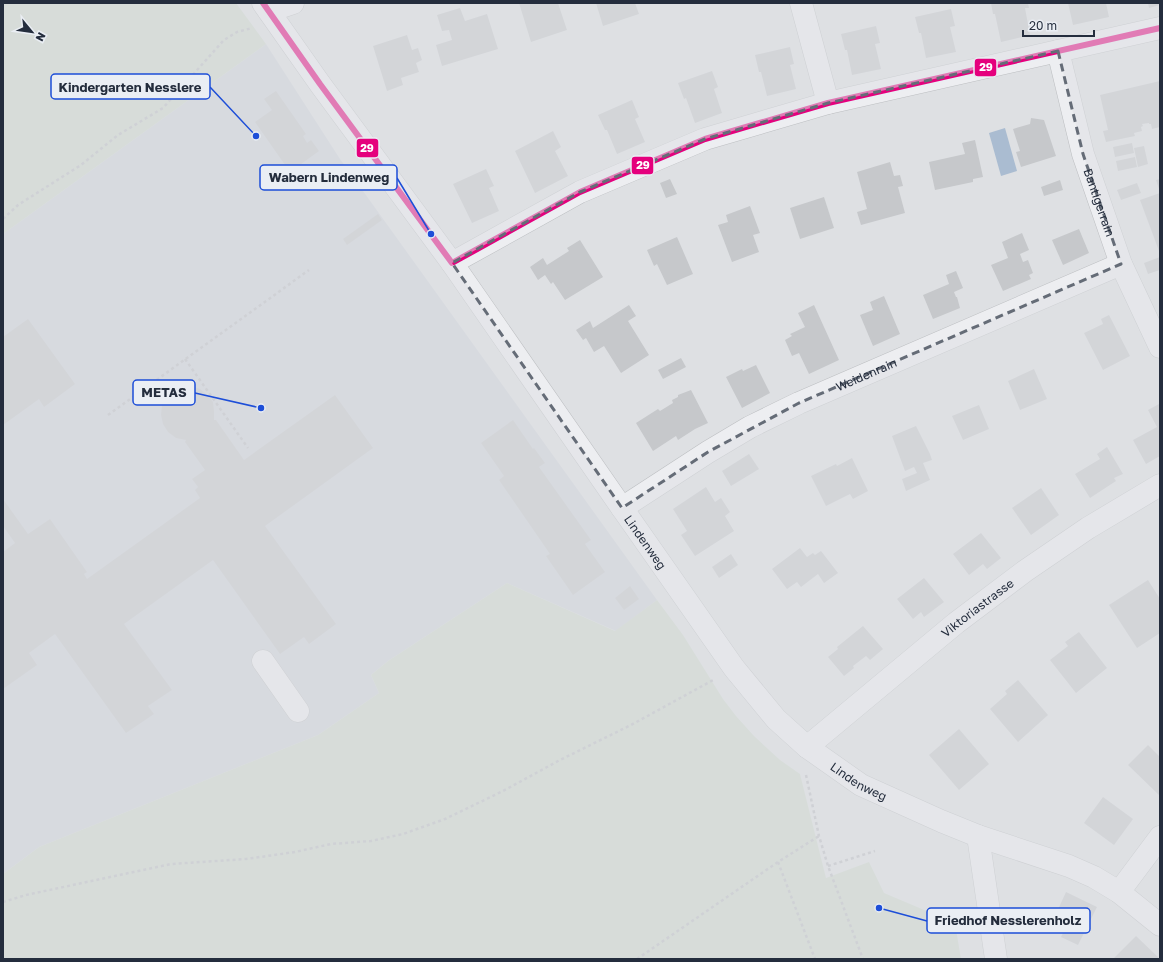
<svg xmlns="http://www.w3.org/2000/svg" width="1163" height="962" font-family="'Golos Text',sans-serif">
	<rect width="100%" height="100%" fill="#dee0e3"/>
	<polygon fill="#cfd3da" points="266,44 340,159 657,600 616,631 507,583 388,661 371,675 379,693 318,735 39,847 3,874 3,234"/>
	<g fill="#ced8cd">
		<polygon points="3,3 236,3 266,44 3,234"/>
		<polygon points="507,583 615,631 657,600 683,635 723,699 736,716 754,736 780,760 800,774 826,878 869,862 884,893 955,923 961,959 3,959 3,874 39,847 318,735 379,693 371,675 388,661"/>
	</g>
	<polygon fill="#aabcd1" points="1005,128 1017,171 1001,176 989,133"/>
	<g fill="#c6c8cb">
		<polygon points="519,3 558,3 567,30 531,42"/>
		<polygon points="596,3 635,3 639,14 603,26"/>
		<polygon points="991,3 1028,3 1029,8 1025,8 1030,35 1001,42 995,14 993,14"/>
		<polygon points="1068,3 1106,3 1109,17 1073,25"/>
		<polygon points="1148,3 1160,3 1160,5 1149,8"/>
		<polygon points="460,8 465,21 487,14 498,49 442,66 436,45 452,40 449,30 442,31 437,15"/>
		<polygon points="951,9 955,26 950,27 956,52 926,58 921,33 919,33 915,17"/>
		<polygon points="876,26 880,43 875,44 881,69 852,75 847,50 845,50 841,34"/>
		<polygon points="407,35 412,50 418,48 422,60 416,63 419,72 401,78 403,85 387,91 373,46"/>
		<polygon points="790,47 794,64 790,65 796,89 767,96 761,72 759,72 755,55"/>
		<polygon points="712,71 718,87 714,89 722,113 695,123 686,98 684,99 678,83"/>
		<polygon points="1160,81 1160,127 1152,129 1151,124 1149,124 1149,123 1142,124 1143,126 1141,127 1142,131 1134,133 1135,136 1106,142 1103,131 1108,130 1100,95"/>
		<polygon points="276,91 306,134 303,136 307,143 311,140 319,151 290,172 255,122 272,110 264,99"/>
		<polygon points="632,100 639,117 635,119 645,142 617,154 607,130 605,130 598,115"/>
		<polygon points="1031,118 1044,120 1056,156 1021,167 1016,152 1020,151 1013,129 1030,124"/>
		<polygon points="553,131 561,147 555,151 568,176 535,193 515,151"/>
		<polygon points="975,140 983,177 973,179 973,182 935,190 929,162 965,154 962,143"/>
		<polygon points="1132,143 1134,153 1115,157 1113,147"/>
		<polygon points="1144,146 1148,164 1138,167 1134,148"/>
		<polygon points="1135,157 1137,167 1118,171 1116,161"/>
		<polygon points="890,162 894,176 900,175 903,186 898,187 905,213 861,225 857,212 867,209 857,172"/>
		<polygon points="486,169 494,186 489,188 499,211 472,223 453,184"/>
		<polygon points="670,179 677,194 666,198 660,183"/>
		<polygon points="1160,179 1160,192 1156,180"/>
		<polygon points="1060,180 1063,190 1044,196 1041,187"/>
		<polygon points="1137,183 1141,193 1121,200 1117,190"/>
		<polygon points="1160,193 1160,251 1159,251 1140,200"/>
		<polygon points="824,197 834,228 800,239 790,208"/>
		<polygon points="750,206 760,233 753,235 759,252 732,262 718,225 728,222 726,215"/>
		<polygon points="378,214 382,220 347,245 343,239"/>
		<polygon points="1079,229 1089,253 1063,265 1052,240"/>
		<polygon points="1022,233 1029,250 1020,254 1023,262 1028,260 1033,273 1029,275 1031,279 1003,291 991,265 1008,258 1002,242"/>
		<polygon points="677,237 693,274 667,285 657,264 654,266 647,250"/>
		<polygon points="580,240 603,277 565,300 553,282 551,284 545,275 538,280 530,267 543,258 547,265 569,251 567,248"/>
		<polygon points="1160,257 1160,270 1148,274 1144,263"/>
		<polygon points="956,271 963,288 954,292 956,297 957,297 960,308 933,319 923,295 949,284 946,275"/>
		<polygon points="884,296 900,334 873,346 860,315 873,310 870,302"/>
		<polygon points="629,305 636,316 628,321 649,355 621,373 604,346 594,352 586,338 583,340 576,330 590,321 593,328"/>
		<polygon points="814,305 839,360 809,374 799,353 792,356 785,340 792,336 790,334 805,327 798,313"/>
		<polygon points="1109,315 1130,356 1103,370 1084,333 1103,324 1101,319"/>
		<polygon points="28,319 75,384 44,407 39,399 3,425 3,337"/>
		<polygon points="681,358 686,367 663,379 658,370"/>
		<polygon points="756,365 770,393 742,408 726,377 742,369 743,371"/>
		<polygon points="1034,369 1047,399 1020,410 1008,381"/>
		<polygon points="191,386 200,389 207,395 213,402 214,411 214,420 216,420 244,460 335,395 373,448 265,526 336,624 309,644 304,637 280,654 213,560 124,624 172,690 148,706 154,714 126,733 55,634 29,653 37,665 3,689 3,552 15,543 3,526 3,499 28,534 50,519 87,572 84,574 87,579 200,498 195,490 198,487 192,479 205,470 185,442 186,440 176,438 168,432 163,424 161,415 162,405 166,397 173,390 182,387"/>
		<polygon points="691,390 708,423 695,429 678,440 676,436 653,451 636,423 658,409 660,411 673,403 672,400 678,397 678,395"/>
		<polygon points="1159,404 1160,456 1146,464 1133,440 1157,427 1148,410"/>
		<polygon points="979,405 989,429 963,440 952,416"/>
		<polygon points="513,420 533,449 534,448 545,463 539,467 591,540 585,544 605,572 573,595 546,556 550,554 499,480 504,476 481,443"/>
		<polygon points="916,426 930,454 932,460 923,463 930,480 906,491 902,479 917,473 914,467 905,471 892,436"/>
		<polygon points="1107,447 1123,474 1114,478 1116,481 1090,498 1075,474 1100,459 1097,454"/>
		<polygon points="749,454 759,469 731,486 722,471"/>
		<polygon points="852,458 868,491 853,499 850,494 826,506 811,476 836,464 837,466"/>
		<polygon points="706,487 715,502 721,498 730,512 725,516 734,531 695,556 681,535 687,531 673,509"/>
		<polygon points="1041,488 1059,515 1031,535 1012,508"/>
		<polygon points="981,533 1001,558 987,569 983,564 969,575 953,554"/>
		<polygon points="800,548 807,557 813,553 815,555 821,551 838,573 824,583 818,574 801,587 797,582 787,589 772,569"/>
		<polygon points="731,554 738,565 719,578 712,567"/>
		<polygon points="924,578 944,602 924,617 921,612 913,619 897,599"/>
		<polygon points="1148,580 1160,599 1160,633 1137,648 1109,605"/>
		<polygon points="630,586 639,599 624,610 615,598"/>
		<polygon points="863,626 883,649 870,660 866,656 853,666 854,668 844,676 828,657 838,649 837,647"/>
		<polygon points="1079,632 1107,668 1076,693 1050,660 1068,646 1065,642"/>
		<polygon points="1018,680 1048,715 1018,742 990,709 1007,694 1005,691"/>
		<polygon points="959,729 989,764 959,790 929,755"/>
		<polygon points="1148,745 1160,757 1159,758 1160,759 1160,796 1128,765"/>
		<polygon points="1103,797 1133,819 1114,845 1084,823"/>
		<polygon points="1066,892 1097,907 1078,945 1061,937 1066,927 1057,923 1055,920 1055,916"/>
		<polygon points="1136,936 1160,959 1113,959"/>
	</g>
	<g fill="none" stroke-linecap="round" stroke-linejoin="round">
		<defs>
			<g id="minor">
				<path id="s1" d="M 263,3 L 320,84 L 452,263 L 622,508 L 734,668 L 776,719 L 807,747 L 861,785 L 941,821 L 978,836 L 1069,866 L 1094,877 L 1119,892 L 1160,925"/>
				<polyline points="801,3 828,103"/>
				<polyline points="269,11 293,3"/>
				<path id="s2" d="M 1058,51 L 1083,154 L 1121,264 L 1160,347"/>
				<polyline points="452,263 580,192 705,139 828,103 1160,28"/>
				<path id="s3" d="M 622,508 L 708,452 L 750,427 L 799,403 L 1121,264"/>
				<polyline points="263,661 298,711"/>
				<path id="s4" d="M 807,747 L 956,623 L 1025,571 L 1088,528 L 1160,485"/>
				<polyline points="978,836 996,959"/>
				<polyline points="1119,892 1160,837"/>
			</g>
		</defs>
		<use href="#minor" stroke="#bcbec1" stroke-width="23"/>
		<g stroke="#bdbec4" stroke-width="2.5" stroke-dasharray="3 3" stroke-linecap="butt">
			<polyline points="3,219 18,205 81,165 118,135 163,108 224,40 237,32 252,28"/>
			<polyline points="185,359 248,448"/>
			<polyline points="108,415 309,270"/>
			<polyline points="806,775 819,836 828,866 863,959"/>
			<polyline points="778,862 815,959"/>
			<polyline points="828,866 875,851"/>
			<polyline points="3,902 26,895 171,864 246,859 295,852 331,844 371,841 403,834 445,819 503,791 560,760 631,725 715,679"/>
			<polyline points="637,959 778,862 819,836"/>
		</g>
		<use href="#minor" stroke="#edeef1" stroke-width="22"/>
		<defs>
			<polyline id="bus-1" points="263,3 320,84 452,263 580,192 705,139 828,103 1160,28"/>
		</defs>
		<use href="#bus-1" stroke="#eaeef4" stroke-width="9"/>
		<use href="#bus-1" stroke="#e5007d" stroke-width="6"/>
	</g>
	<path d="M0 0H1163V962H0ZM 1058,51 L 1083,154 L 1121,264 L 799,403 L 708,452 L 622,508 L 452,263 L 580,192 L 705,139 L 828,103 Z" fill="#dee0e3" fill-opacity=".55" fill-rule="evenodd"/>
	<path fill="none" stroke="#656c77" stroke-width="3" stroke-dasharray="8 5" stroke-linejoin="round" d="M 1058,51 L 1083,154 L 1121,264 L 799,403 L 708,452 L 622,508 L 452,263 L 580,192 L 705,139 L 828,103 Z"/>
	<g text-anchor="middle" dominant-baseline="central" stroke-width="3" stroke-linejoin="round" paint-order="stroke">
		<g font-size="12" fill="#242d3d" stroke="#eaeef4">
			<text stroke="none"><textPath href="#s2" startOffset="157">Bantigerrain</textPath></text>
			<text stroke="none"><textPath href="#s3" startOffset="279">Weidenrain</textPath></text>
			<text stroke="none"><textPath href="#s1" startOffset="661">Lindenweg</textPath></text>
			<text stroke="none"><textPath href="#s4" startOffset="220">Viktoriastrasse</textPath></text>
			<text stroke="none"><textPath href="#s1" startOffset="985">Lindenweg</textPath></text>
		</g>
	</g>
	<path fill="none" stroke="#1d4ed8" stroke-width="1.5" d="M256 136L210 87M431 234L397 178M261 408L195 393M879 908L927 921"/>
	<g fill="#1d4ed8" stroke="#eaeef4" stroke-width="1.5">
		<circle cx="256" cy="136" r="4"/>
		<circle cx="431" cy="234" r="4"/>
		<circle cx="261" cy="408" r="4"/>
		<circle cx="879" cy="908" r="4"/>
	</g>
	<g fill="#eaeef4" stroke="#1d4ed8" stroke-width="1.5">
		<rect x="51" y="74" width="159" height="25" rx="4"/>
		<rect x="260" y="165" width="137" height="25" rx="4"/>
		<rect x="133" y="380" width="62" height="25" rx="4"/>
		<rect x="927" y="908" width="163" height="25" rx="4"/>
	</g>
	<g font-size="13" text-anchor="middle" font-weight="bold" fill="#242d3d">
		<text x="130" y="92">Kindergarten Nesslere</text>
		<text x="329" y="182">Wabern Lindenweg</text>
		<text x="164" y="397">METAS</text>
		<text x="1008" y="925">Friedhof Nesslerenholz</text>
	</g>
	<g stroke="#eaeef4" stroke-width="1.5">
		<rect x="974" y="58" width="23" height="19" rx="4" fill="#e5007d"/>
		<rect x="356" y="138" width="23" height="20" rx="4" fill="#e5007d"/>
		<rect x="631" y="156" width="23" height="19" rx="4" fill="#e5007d"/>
	</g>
	<g font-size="11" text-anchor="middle" font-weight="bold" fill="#fff">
		<text x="986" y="71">29</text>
		<text x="367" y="152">29</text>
		<text x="643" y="169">29</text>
	</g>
	<rect width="1163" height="962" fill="none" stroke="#242d3d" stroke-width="8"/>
	<g transform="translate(32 32) rotate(119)" stroke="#eaeef4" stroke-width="3" paint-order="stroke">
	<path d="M0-3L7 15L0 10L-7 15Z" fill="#242d3d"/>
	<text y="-6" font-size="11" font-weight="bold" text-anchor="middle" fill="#242d3d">N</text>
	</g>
	<path d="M1023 30v6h71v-6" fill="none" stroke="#242d3d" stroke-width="2"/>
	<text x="1029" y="30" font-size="12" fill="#242d3d" stroke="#eaeef4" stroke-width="3" paint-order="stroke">20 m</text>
</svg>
